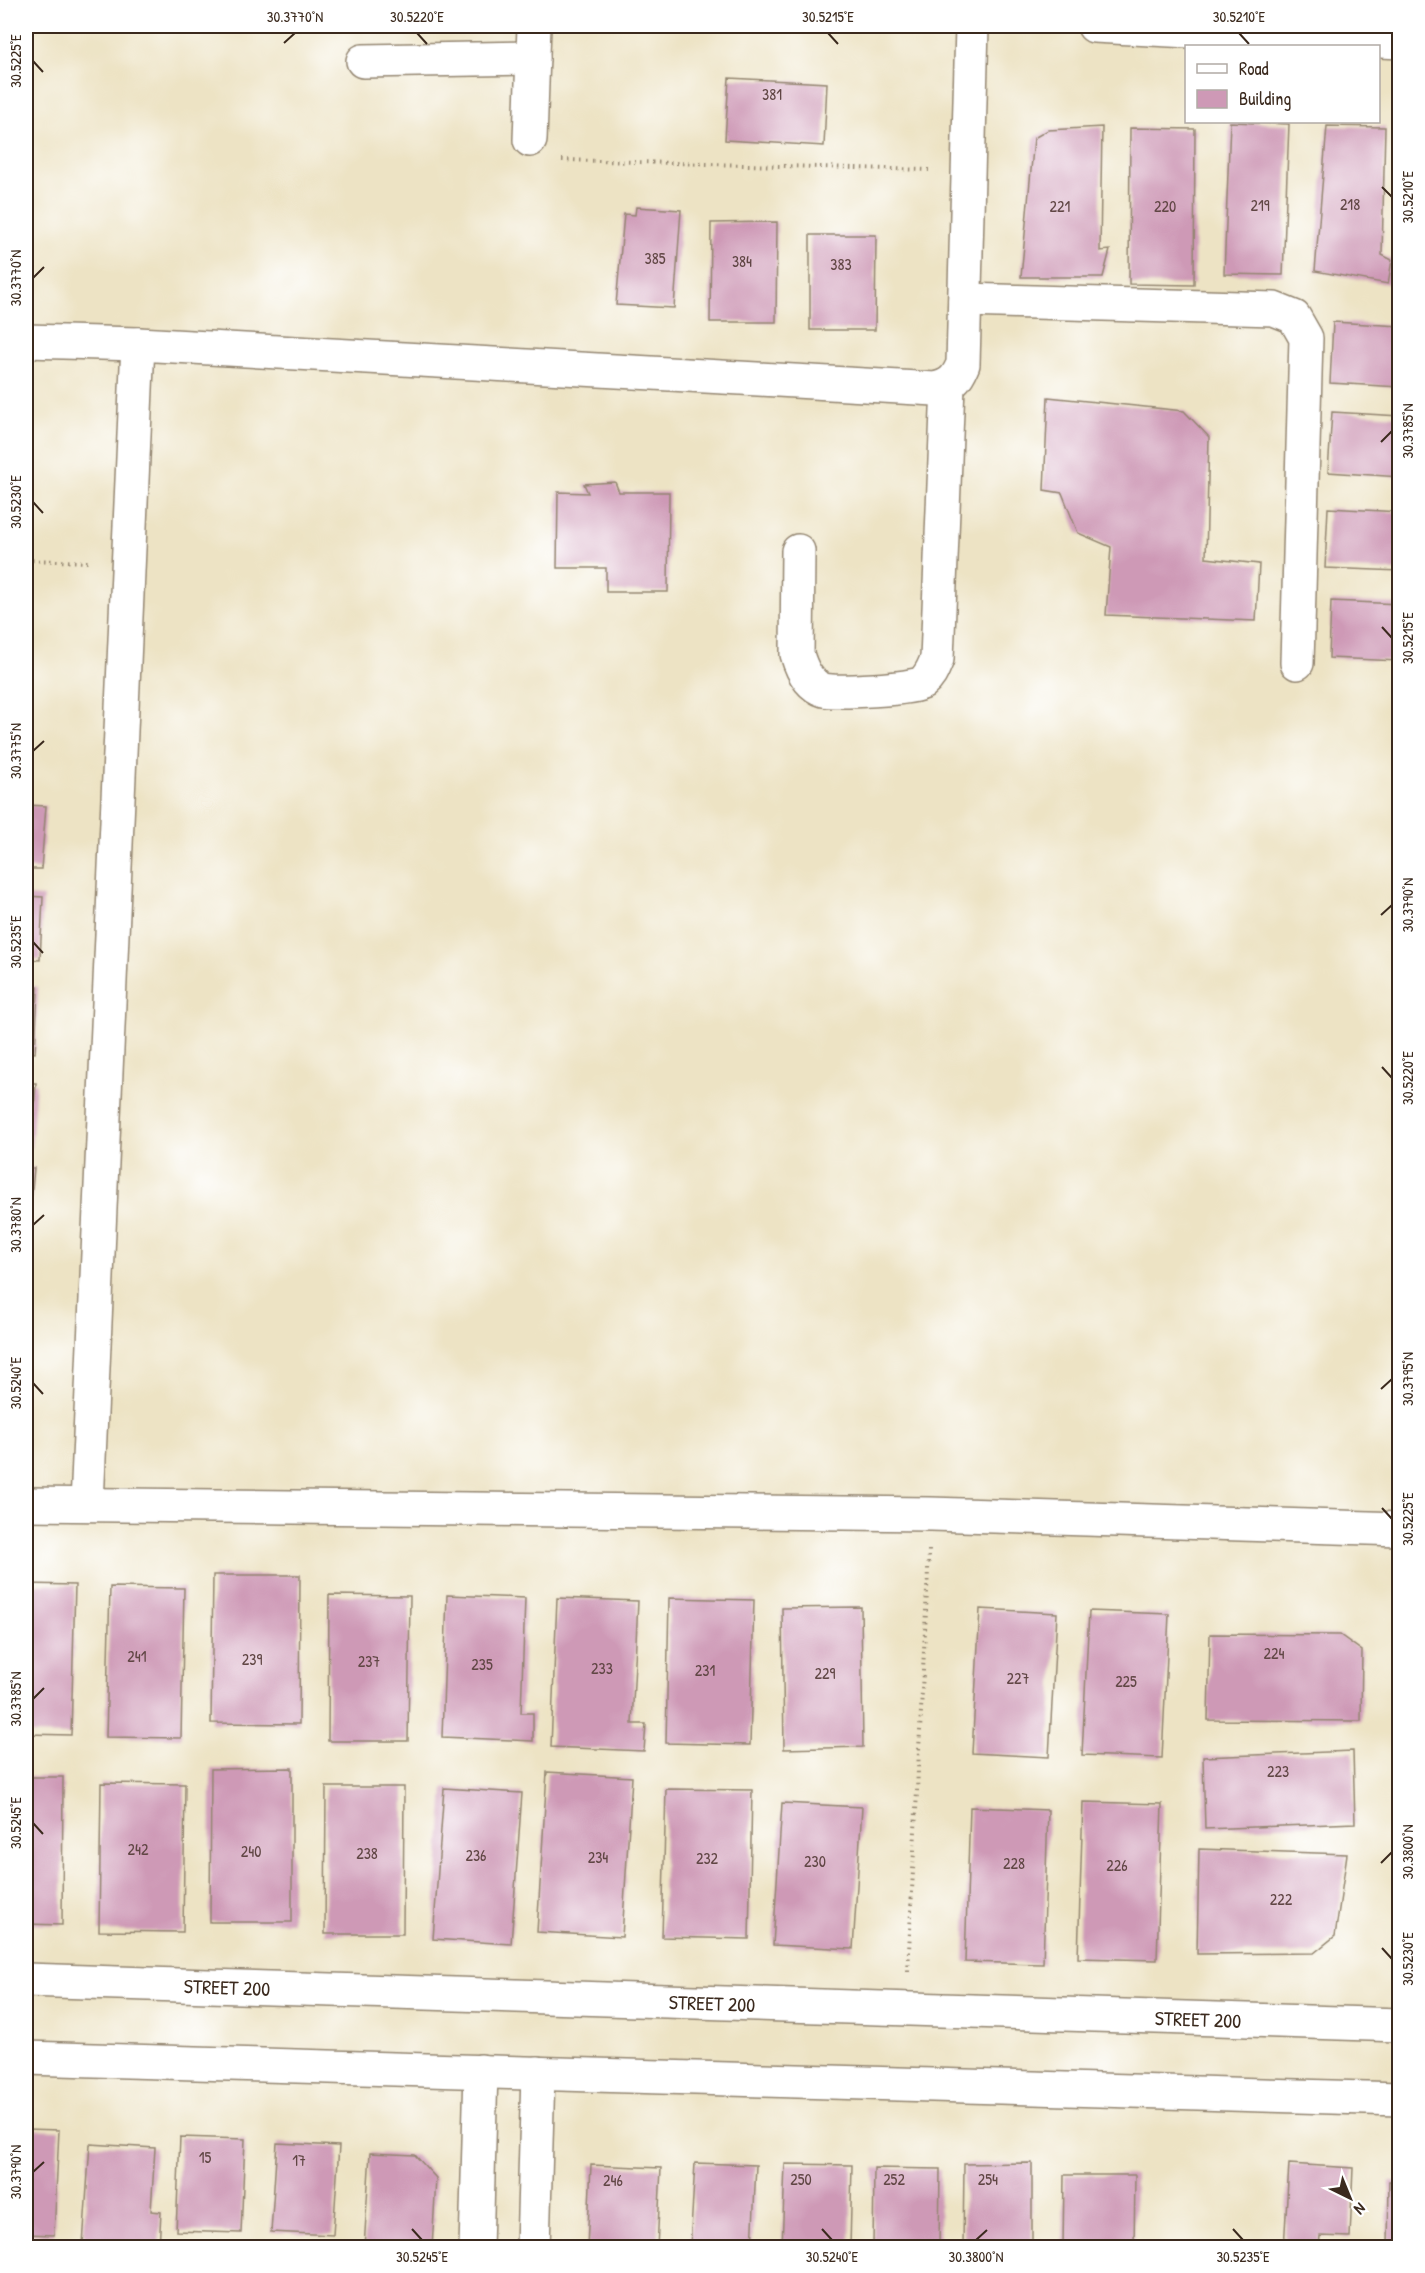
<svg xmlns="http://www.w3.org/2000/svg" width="1425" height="2273" font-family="'Patrick Hand',sans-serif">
	<rect width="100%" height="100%" fill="#fff"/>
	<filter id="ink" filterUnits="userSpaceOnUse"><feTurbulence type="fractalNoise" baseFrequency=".0167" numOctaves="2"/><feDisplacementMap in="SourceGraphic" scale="12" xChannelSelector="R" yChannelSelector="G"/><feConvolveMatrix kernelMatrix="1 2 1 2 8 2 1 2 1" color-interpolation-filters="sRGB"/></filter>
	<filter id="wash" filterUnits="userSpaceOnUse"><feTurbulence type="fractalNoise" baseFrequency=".008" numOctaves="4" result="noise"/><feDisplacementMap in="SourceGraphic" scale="24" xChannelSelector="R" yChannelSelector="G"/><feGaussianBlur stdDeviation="1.35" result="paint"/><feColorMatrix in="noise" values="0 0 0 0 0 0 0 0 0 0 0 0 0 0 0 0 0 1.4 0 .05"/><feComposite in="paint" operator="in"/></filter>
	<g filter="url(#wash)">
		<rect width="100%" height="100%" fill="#ede3c4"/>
		<g id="blocks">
			<g fill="#ce99b6">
				<polygon points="729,78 827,83 824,146 725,140"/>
				<polygon points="1230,122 1289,124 1283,275 1224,274"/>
				<polygon points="1327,126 1385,127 1382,255 1392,260 1388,284 1315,271"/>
				<polygon points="1102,127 1100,251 1110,250 1103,277 1021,277 1034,138 1048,130"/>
				<polygon points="1130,128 1195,129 1194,285 1129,284"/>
				<polygon points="636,207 681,210 674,308 616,305 624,214 635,215"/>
				<polygon points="777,222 776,322 710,322 711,223"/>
				<polygon points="810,235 876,235 875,330 810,330"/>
				<polygon points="1333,322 1400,326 1400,387 1330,383"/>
				<polygon points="1048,397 1184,411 1209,437 1206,558 1259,564 1256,621 1106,615 1111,547 1078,533 1062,493 1044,490"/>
				<polygon points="1332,412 1400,416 1400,477 1328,472"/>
				<polygon points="615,482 619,492 669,492 668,592 606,592 606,568 557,568 558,492 588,493 584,484"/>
				<polygon points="1328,508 1400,512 1400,571 1325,568"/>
				<polygon points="1331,601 1400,604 1400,661 1329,658"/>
				<polygon points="26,805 46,806 41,869 26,869"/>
				<polygon points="26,896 43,897 40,960 26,959"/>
				<polygon points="26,986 38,987 35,1053 26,1052"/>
				<polygon points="26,1083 36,1083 31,1149 26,1149"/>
				<polygon points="26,1167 34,1168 29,1222 26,1222"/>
				<polygon points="213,1575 300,1575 299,1724 211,1723"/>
				<polygon points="26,1584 75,1585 71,1735 26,1734"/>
				<polygon points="110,1587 184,1588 181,1738 106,1737"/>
				<polygon points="329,1595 410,1596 408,1741 328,1741"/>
				<polygon points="447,1595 525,1598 521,1713 533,1713 533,1741 442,1737"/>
				<polygon points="557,1598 638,1601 632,1724 646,1724 644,1751 551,1747"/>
				<polygon points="669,1598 754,1600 750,1745 666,1743"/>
				<polygon points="861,1607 863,1747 784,1749 782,1608"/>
				<polygon points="980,1609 1057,1613 1049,1757 972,1753"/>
				<polygon points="1089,1611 1169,1614 1162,1758 1082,1755"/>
				<polygon points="1210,1634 1340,1635 1362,1651 1361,1721 1208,1720"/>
				<polygon points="1353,1751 1355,1823 1205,1829 1203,1757"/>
				<polygon points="292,1768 292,1922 210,1922 211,1769"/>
				<polygon points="547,1772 632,1777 622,1937 537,1932"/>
				<polygon points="26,1777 63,1777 62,1925 26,1924"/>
				<polygon points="101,1783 185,1784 183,1932 99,1931"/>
				<polygon points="326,1787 404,1787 403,1934 325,1934"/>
				<polygon points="444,1788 522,1793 511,1944 433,1939"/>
				<polygon points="666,1789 752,1790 749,1939 662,1937"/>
				<polygon points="1083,1802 1162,1804 1157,1960 1078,1958"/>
				<polygon points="782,1803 862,1807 853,1949 773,1945"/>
				<polygon points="970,1807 1048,1810 1043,1964 965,1962"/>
				<polygon points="1199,1849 1347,1854 1335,1936 1314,1953 1197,1954"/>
				<polygon points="26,2129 59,2130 54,2235 26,2234"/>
				<polygon points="180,2137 245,2139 241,2233 176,2231"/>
				<polygon points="277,2143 339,2146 333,2235 271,2232"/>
				<polygon points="90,2144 155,2148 151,2211 161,2212 159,2248 83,2244"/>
				<polygon points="370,2153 415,2155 436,2178 432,2248 364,2248"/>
				<polygon points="695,2163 756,2165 752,2248 690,2248"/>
				<polygon points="1032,2163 1032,2248 963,2248 964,2164"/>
				<polygon points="785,2164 852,2165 850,2248 782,2248"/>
				<polygon points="1289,2164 1353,2168 1350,2237 1320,2236 1319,2248 1284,2248"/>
				<polygon points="591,2165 661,2168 657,2248 587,2248"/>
				<polygon points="874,2168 940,2169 939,2248 873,2248"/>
				<polygon points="1064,2175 1135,2175 1134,2248 1063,2248"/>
				<polygon points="1389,2181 1400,2181 1400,2248 1388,2248"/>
			</g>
		</g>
	</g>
	<g filter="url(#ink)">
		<use href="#blocks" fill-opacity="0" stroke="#948671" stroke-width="1.5"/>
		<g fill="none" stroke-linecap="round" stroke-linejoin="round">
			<defs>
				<g id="minor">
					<polyline points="1094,26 1400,42"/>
					<polyline points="363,61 533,58"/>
					<polyline points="530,140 534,26"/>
					<polyline points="965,300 1274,309 1294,317 1306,338 1297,663"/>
					<path d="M 26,341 L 138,344 L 935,389 C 951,385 957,379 963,364 L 972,26"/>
					<path d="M 798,551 L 797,654 C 801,668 808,685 824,690 C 836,693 913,689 922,683 C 931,676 933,668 937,659 L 948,386"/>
					<polyline points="26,1504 931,1514 1400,1529"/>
					<polyline points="87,1504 138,344"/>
					<polyline points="26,1980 1400,2025"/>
					<polyline points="26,2058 1400,2099"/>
					<polyline points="476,2248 481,2071"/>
					<polyline points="533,2248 538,2073"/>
				</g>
			</defs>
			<use href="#minor" stroke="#948671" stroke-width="36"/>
			<g stroke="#948671" stroke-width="4" stroke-dasharray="1.5 4.5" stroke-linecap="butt">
				<polyline points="562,160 929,170"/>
				<polyline points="26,560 89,562"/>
				<polyline points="908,1971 929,1550"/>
			</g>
			<use href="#minor" stroke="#fff" stroke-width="33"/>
		</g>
	</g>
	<path fill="none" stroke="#3b2a1e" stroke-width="2" d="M 417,33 L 427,44M 828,33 L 838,44M 1239,33 L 1249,44M 284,43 L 295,33M 33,61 L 43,72M 1382,187 L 1392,197M 33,278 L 44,267M 1381,442 L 1392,431M 33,502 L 43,513M 1382,627 L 1392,638M 33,751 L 44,741M 1381,915 L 1392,905M 33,942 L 43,953M 1382,1067 L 1392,1078M 33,1225 L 44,1215M 33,1383 L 43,1394M 1381,1389 L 1392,1379M 1382,1508 L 1392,1519M 33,1699 L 44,1688M 33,1823 L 43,1834M 1381,1863 L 1392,1852M 1382,1948 L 1392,1959M 33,2172 L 44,2162M 412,2229 L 422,2240M 822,2229 L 832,2240M 1233,2229 L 1243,2240M 976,2240 L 987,2230"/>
	<g text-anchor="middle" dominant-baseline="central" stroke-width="4.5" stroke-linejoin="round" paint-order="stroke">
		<g font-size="16" fill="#604644">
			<text x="772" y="94">381</text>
			<text x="1350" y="204">218</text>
			<text x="1260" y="205">219</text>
			<text x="1060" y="206">221</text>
			<text x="1165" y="206">220</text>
			<text x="655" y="258">385</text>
			<text x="742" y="261">384</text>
			<text x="841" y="264">383</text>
			<text x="1274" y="1653">224</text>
			<text x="137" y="1656">241</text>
			<text x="252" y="1659">239</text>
			<text x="369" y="1661">237</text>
			<text x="482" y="1664">235</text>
			<text x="602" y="1668">233</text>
			<text x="705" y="1670">231</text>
			<text x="825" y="1673">229</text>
			<text x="1018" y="1678">227</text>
			<text x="1126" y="1681">225</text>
			<text x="1278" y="1771">223</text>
			<text x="138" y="1849">242</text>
			<text x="251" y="1851">240</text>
			<text x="367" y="1853">238</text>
			<text x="476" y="1855">236</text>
			<text x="598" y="1857">234</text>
			<text x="707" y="1858">232</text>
			<text x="815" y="1861">230</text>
			<text x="1014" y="1863">228</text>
			<text x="1117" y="1865">226</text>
			<text x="1281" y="1899">222</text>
			<text x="205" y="2157">15</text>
			<text x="299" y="2160">17</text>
			<text x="801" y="2179">250</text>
			<text x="894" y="2179">252</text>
			<text x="988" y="2179">254</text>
			<text x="613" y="2180">246</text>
		</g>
		<g font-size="20" fill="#3b2a1e" stroke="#fff">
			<text transform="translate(227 1987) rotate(2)">STREET 200</text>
			<text transform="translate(712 2003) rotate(2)">STREET 200</text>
			<text transform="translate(1198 2019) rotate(2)">STREET 200</text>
		</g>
	</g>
	<rect width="1425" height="2273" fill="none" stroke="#fff" stroke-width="66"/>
	<rect x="1185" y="45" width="195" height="78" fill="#ffffff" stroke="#b1aaa5" stroke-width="1.5"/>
	<rect x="1197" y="64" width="30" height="9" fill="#ffffff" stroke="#b1aaa5" stroke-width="1.5"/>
	<text x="1239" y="75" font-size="18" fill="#3b2a1e">Road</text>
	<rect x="1197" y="90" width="30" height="18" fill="#ce99b6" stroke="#b1aaa5" stroke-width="1.5"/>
	<text x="1239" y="105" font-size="18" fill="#3b2a1e">Building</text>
	<g transform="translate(1350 2198) rotate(137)" stroke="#ffffff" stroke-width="4.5" paint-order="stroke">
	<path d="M0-4.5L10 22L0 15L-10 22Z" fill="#3b2a1e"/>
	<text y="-9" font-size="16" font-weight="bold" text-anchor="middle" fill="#3b2a1e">N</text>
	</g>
	<rect x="33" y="33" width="1359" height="2207" fill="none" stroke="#3b2a1e" stroke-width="2"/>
	<g font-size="15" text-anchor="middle" fill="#3b2a1e">
		<text x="295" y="22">30.3770°N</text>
		<text x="417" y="22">30.5220°E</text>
		<text x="828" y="22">30.5215°E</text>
		<text x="1239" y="22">30.5210°E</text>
		<text transform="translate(16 61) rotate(-90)" y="5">30.5225°E</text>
		<text transform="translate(1408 197) rotate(-90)" y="5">30.5210°E</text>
		<text transform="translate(16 278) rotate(-90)" y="5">30.3770°N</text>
		<text transform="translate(1408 431) rotate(-90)" y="5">30.3785°N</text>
		<text transform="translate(16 502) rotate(-90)" y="5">30.5230°E</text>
		<text transform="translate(1408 638) rotate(-90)" y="5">30.5215°E</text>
		<text transform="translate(16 751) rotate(-90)" y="5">30.3775°N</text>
		<text transform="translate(1408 905) rotate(-90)" y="5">30.3790°N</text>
		<text transform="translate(16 942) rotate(-90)" y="5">30.5235°E</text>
		<text transform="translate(1408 1078) rotate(-90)" y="5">30.5220°E</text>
		<text transform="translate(16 1225) rotate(-90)" y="5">30.3780°N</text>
		<text transform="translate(1408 1379) rotate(-90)" y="5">30.3795°N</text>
		<text transform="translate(16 1383) rotate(-90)" y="5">30.5240°E</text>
		<text transform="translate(1408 1519) rotate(-90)" y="5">30.5225°E</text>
		<text transform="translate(16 1699) rotate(-90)" y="5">30.3785°N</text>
		<text transform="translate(16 1823) rotate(-90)" y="5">30.5245°E</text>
		<text transform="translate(1408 1852) rotate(-90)" y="5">30.3800°N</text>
		<text transform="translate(1408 1959) rotate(-90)" y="5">30.5230°E</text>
		<text transform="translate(16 2172) rotate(-90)" y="5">30.3790°N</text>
		<text x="422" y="2262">30.5245°E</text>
		<text x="832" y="2262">30.5240°E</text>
		<text x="976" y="2262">30.3800°N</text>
		<text x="1243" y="2262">30.5235°E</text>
	</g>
</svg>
